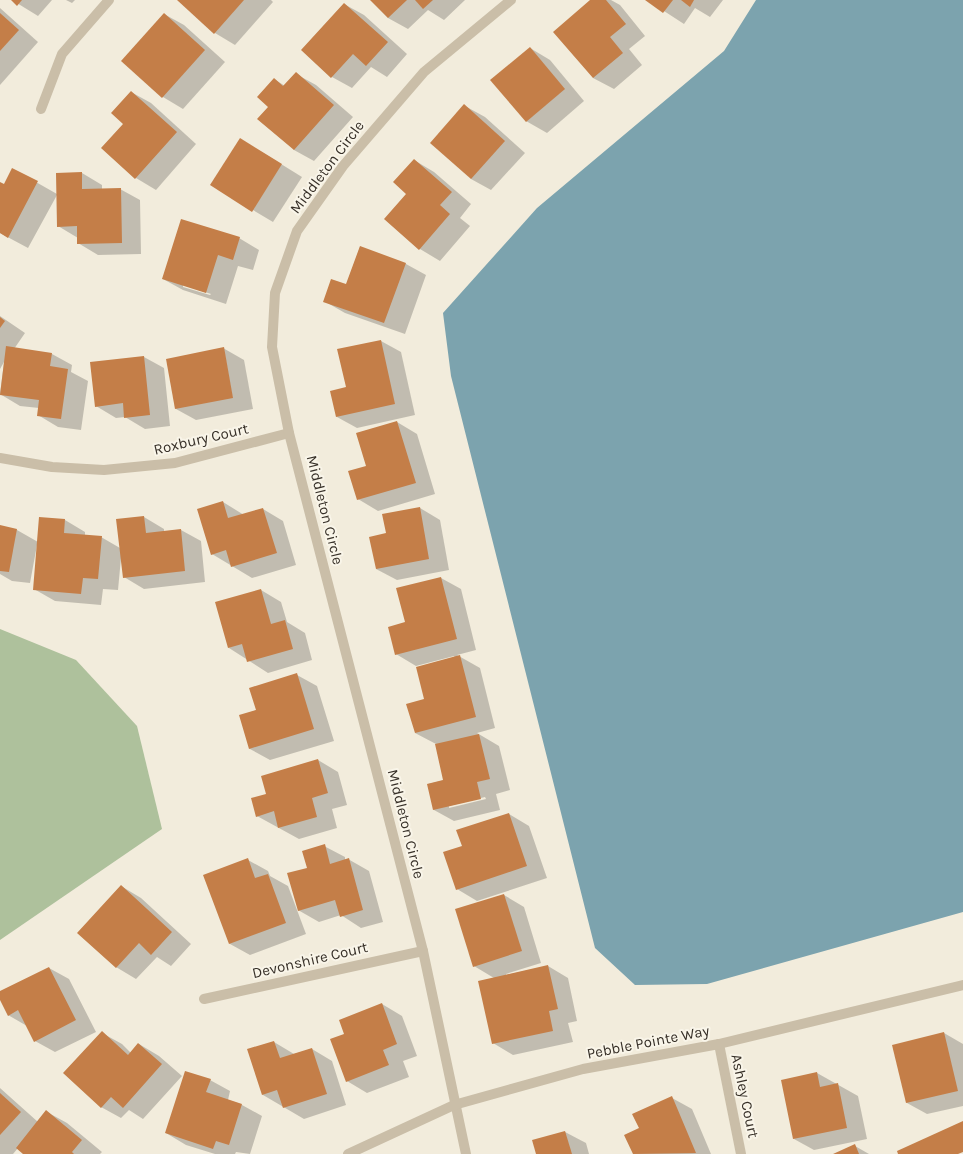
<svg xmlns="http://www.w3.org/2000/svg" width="963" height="1154" font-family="Karla,sans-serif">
	<rect width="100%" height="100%" fill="#f2ecdc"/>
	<polygon fill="#aec19c" points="0,629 76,660 137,726 162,829 0,940"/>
	<polygon fill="#7ca3ae" points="756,0 963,0 963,912 707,984 635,985 595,948 451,376 443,313 537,208 724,51"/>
	<g fill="#0003" fill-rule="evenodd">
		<polygon points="12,0 52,0 38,16"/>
		<polygon points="66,0 75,0 72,3"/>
		<polygon points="178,0 271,0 273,2 235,45 215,33"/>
		<polygon points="371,0 465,0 444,20 428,10 408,29 388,18"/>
		<polygon points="592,0 611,0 620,5 645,36 629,49 642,65 614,89 593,78"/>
		<polygon points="647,0 723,0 710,17 695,8 684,24"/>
		<polygon points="344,4 364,15 407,54 387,77 371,67 352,88 332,77"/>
		<polygon points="0,8 38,42 0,85"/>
		<polygon points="164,14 184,25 225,62 183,109 163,97"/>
		<polygon points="530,48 550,60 584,101 547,133 526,121"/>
		<polygon points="296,74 316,85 353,117 314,161 294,150 269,107 274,79 285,86"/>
		<polygon points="131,92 151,103 196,144 156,190 136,178 124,124"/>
		<polygon points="465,106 485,117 525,153 491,190 471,179"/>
		<polygon points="260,151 302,177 273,222 211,185"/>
		<polygon points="414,160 434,172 471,204 460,218 470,226 440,261 420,249 385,219 407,194"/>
		<polygon points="13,169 57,194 82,173 102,185 102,189 120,189 140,200 141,254 98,255 78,243 78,238 58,226 57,195 28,248 0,233 0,183 4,185"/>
		<path d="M 239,238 L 259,250 L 253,270 L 238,266 L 226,304 L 183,290 L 163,279 ZM 183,285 L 211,294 L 210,295 L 183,287 Z"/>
		<polygon points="360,247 406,264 426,275 405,334 345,313 324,301 346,286"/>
		<polygon points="0,316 25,333 14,349 52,354 72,365 71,372 88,381 81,430 58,427 38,415 39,408 20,406 0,394 4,362 0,369"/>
		<polygon points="381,341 401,352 415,415 357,428 337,417 347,388"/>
		<polygon points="223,348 244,360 253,409 196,420 176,409 167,360"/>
		<polygon points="144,357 164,368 170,426 145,429 125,417 116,418 96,406"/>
		<polygon points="397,422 417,434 435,494 378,511 358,499 367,466 358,433"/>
		<polygon points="223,502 244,515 263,509 283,521 296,565 252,578 212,554"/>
		<polygon points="420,508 440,520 449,570 397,580 376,569 387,534"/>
		<polygon points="144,517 164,529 164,532 181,530 201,541 205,582 144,589 124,577 121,558 118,590 103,589 101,605 55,601 34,589 38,545 37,545 30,583 12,581 0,574 0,526 17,530 38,542 65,520 85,532 85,536 101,537 120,548"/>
		<path d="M 441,578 L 461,589 L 476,650 L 457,655 L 480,668 L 495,728 L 477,733 L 499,746 L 510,790 L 496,794 L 500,810 L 454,821 L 434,810 L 428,784 L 445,780 L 436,744 L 415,733 L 425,700 L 455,658 L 454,656 L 416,666 L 396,654 L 406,623 ZM 485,797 L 486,799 L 449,808 L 449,806 Z"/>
		<polygon points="261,590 281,602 287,622 305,633 312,660 268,673 229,648"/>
		<polygon points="297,675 317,686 334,741 270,760 250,749 240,716 257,710"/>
		<polygon points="318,760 338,772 347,805 332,809 337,828 299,839 257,816 267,795"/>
		<polygon points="509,814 529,826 547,878 477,901 457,889 463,846 458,831"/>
		<polygon points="324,846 345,857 345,860 348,859 369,871 383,922 361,928 341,915 319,922 298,910"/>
		<polygon points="248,860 268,871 270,876 288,886 306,934 250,955 230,944 205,876"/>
		<polygon points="121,886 141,898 191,944 171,966 157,957 136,979 116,967"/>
		<polygon points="504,895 524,907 541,963 506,974 506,975 548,966 568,978 577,1021 568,1023 573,1042 513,1055 493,1043 494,978 474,966"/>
		<polygon points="49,968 69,979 96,1032 55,1052 35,1041 27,1026 8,1015 0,998 0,993"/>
		<polygon points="382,1004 402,1016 417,1056 403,1061 409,1077 367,1093 347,1081 345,1034"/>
		<polygon points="102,1033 122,1044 131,1053 139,1044 159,1056 182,1076 143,1119 129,1110 121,1118 101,1107"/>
		<polygon points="944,1033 963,1044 963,1106 927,1114 907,1103 894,1046"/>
		<polygon points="274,1042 294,1054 312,1049 332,1061 346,1105 304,1119 263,1095"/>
		<polygon points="817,1073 858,1096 867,1139 814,1150 794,1139"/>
		<polygon points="210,1080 230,1091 228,1100 242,1105 262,1116 250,1154 236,1152 235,1154 215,1154 186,1145 166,1133"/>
		<polygon points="0,1088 38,1122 47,1112 67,1123 102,1152 100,1154 25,1154 18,1148 13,1154 0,1154"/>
		<polygon points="672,1098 692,1109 711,1154 634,1154 626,1135 640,1129"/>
		<polygon points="565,1132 586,1143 589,1154 537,1154 533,1141"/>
		<polygon points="855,1146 869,1154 835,1154"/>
	</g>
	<g fill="#c47e48">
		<polygon points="11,0 22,0 17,6"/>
		<polygon points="177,0 244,0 214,34"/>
		<polygon points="370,0 407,0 388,18"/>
		<polygon points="415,0 433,0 423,9"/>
		<polygon points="590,0 606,0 626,24 610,37 623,53 593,78 553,32"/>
		<polygon points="645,0 673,0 663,13"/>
		<polygon points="681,0 694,0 690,7"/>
		<polygon points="344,3 388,42 366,66 353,54 331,78 301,50"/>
		<polygon points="0,13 19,30 0,51"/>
		<polygon points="164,13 205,50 162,98 121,61"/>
		<polygon points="530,47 565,89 526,122 490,80"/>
		<polygon points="296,72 334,105 294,150 257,119 268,107 257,97 274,78 283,86"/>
		<polygon points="131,91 177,132 135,179 101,148 123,124 111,113"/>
		<polygon points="464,104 505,141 471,179 430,143"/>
		<polygon points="240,138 282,164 252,212 210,185"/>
		<polygon points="414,159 452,192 440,205 450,214 419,250 384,219 406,194 393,182"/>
		<polygon points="12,168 38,181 8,238 0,233 0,182 4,184"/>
		<polygon points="82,172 82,189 121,188 122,243 77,244 77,226 57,227 56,173"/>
		<polygon points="181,219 240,237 233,260 218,255 206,293 162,279"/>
		<polygon points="360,246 406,263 384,323 323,302 331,279 346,284"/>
		<polygon points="0,317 5,321 0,328"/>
		<polygon points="381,340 395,404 336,417 330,391 346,387 337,349"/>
		<polygon points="6,346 52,353 50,366 68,369 61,419 37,416 39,400 0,395"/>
		<polygon points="224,347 233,398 175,409 166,359"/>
		<polygon points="144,356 150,415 124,418 123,403 95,407 90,362"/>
		<polygon points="397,421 416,483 357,500 348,471 366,466 356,433"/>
		<polygon points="223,501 228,518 263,508 277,553 231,567 226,550 211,555 197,509"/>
		<polygon points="420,507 429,559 376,569 369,537 386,533 382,514"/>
		<polygon points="144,516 146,533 181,529 185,571 123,578 116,519"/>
		<polygon points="39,517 65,519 64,533 102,536 98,579 83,578 81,594 33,590"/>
		<polygon points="0,525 17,529 9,572 0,571"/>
		<polygon points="441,577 457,639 395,655 388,627 405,622 396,588"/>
		<polygon points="261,589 271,624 285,620 293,649 247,662 242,644 228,648 215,602"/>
		<polygon points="460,655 476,717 415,733 406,704 424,699 416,667"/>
		<polygon points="297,673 314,729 249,749 239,715 256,710 249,688"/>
		<polygon points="479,734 490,779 477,782 481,799 433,810 427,784 443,780 435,744"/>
		<polygon points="318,759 328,793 312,798 317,817 278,828 274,811 256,817 251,798 266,794 261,776"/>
		<polygon points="509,813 527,866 456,890 443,852 462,846 456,830"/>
		<polygon points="325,844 330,864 349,858 363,910 340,917 335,900 298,911 287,873 307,868 302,851"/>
		<polygon points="248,858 255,878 268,874 286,923 229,944 203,875"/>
		<polygon points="121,885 172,932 151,955 139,943 116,968 77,933"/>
		<polygon points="504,894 522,951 473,967 455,909"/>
		<polygon points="548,965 558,1009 549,1011 553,1031 492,1044 478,981"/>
		<polygon points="49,967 76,1020 34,1042 18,1010 8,1016 0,1000 0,991"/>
		<polygon points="382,1003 397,1044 383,1050 389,1065 346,1082 330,1039 344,1034 339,1020"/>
		<polygon points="102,1031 128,1055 138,1043 162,1064 123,1108 111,1097 101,1108 63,1073"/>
		<polygon points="944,1032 958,1091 906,1103 892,1045"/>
		<polygon points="274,1041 280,1058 312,1048 327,1094 283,1108 277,1090 262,1095 247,1049"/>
		<polygon points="185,1071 211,1079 206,1092 242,1104 229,1145 216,1141 213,1149 165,1133"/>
		<polygon points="817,1072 820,1087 838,1083 847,1128 793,1139 781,1080"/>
		<polygon points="0,1093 21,1112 0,1135"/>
		<polygon points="672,1096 696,1153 633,1154 624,1135 639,1128 632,1114"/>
		<polygon points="46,1110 82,1140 72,1152 74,1154 23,1154 16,1148"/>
		<polygon points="963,1121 963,1152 958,1154 898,1154 897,1151"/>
		<polygon points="565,1131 572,1154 536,1154 532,1140"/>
		<polygon points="855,1144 859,1154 833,1154"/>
	</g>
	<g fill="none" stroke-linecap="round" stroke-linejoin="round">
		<g stroke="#cabea8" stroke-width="10">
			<polyline points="41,109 62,54 109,0"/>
			<polyline points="0,458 52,467 104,470 175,463 289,433"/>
			<polyline points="204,999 423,951"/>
			<polyline points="719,1044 741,1154"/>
			<polyline points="466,1154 423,951 289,433 272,347 275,293 297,231 343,166 424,72 511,0"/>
		</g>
		<polyline stroke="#cabea8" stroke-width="10" points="348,1154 454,1105 583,1069 719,1044 963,985"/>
	</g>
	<g text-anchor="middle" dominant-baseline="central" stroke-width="4" stroke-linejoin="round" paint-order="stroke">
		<g font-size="15" fill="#373028" stroke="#f9f5e9">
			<text transform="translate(327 167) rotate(-53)">Middleton Circle</text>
			<text transform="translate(201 439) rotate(-13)">Roxbury Court</text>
			<text transform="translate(325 510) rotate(76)">Middleton Circle</text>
			<text transform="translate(406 824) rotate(76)">Middleton Circle</text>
			<text transform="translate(310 960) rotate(-13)">Devonshire Court</text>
			<text transform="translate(648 1042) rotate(-11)">Pebble Pointe Way</text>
			<text transform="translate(745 1096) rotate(78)">Ashley Court</text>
		</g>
	</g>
</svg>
